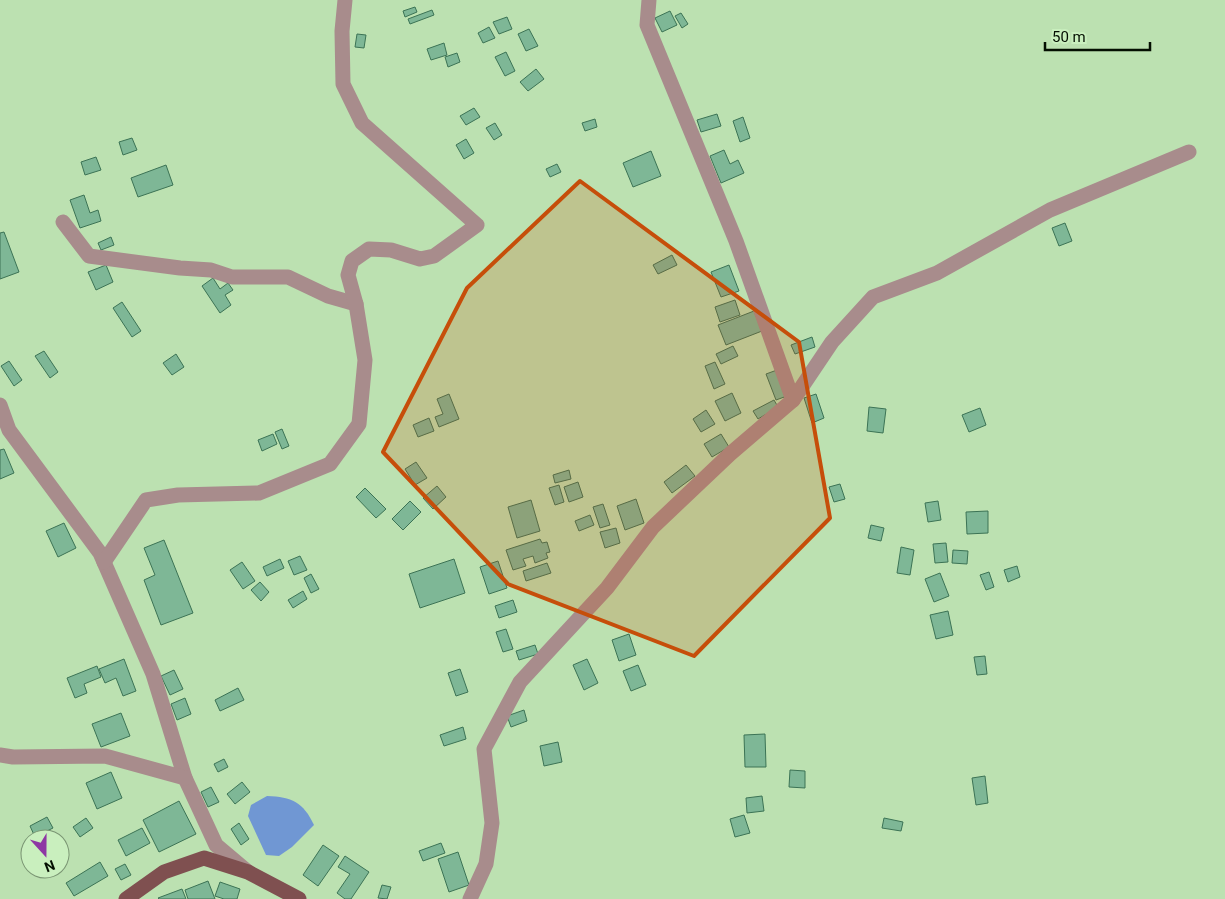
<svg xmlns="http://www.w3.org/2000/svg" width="1225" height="899" font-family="Roboto,sans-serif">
	<rect width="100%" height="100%" fill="#bce1b1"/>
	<path fill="#7097d3" d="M 267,796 C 292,797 303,802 314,825 L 292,847 L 279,856 L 266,855 L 248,816 L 251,805 Z"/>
	<g fill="#7eb796" stroke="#3c7355">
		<polygon points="415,7 417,12 405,17 403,11"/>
		<polygon points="432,10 434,15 410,24 408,19"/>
		<polygon points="670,11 677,25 662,32 655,18"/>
		<polygon points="681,13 688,24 682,28 675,16"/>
		<polygon points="507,17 512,29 499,34 493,22"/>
		<polygon points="489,27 495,38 483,43 478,33"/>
		<polygon points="529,29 538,46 526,51 518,34"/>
		<polygon points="357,34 366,35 364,48 355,47"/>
		<polygon points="444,43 447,55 431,60 427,49"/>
		<polygon points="506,52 515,71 505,76 495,57"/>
		<polygon points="457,53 460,62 448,67 445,57"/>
		<polygon points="536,69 544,79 528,91 520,82"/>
		<polygon points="474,108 480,117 466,125 460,116"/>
		<polygon points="717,114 721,126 701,132 697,120"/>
		<polygon points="743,117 750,138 740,142 733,121"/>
		<polygon points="595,119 597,127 585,131 582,123"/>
		<polygon points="495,123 502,135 494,140 486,128"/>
		<polygon points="132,138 137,150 123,155 119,142"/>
		<polygon points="466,139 474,153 464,159 456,145"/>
		<polygon points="724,150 730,164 738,160 744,173 721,183 710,156"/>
		<polygon points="651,151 661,176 633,187 623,163"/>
		<polygon points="96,157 101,170 85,175 81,162"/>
		<polygon points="557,164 561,172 550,177 546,169"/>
		<polygon points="166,165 173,185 138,197 131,178"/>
		<polygon points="84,195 90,213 98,210 101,221 80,228 70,200"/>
		<polygon points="1065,223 1072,241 1059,246 1052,228"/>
		<polygon points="4,232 19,272 0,279 0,233"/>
		<polygon points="111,237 114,245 101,250 98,243"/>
		<polygon points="672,255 677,265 658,274 653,265"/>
		<polygon points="106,265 113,282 96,290 88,272"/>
		<polygon points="729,265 739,291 721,297 711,272"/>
		<polygon points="213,278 220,289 228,283 233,290 225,295 231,305 220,313 202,286"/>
		<polygon points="735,300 740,315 720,322 715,307"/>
		<polygon points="122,302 141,331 132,337 113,308"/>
		<polygon points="754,311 762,331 726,345 718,325"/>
		<polygon points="812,337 815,347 795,354 791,345"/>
		<polygon points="733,346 738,356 721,364 716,354"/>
		<polygon points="44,351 58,372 50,378 35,356"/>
		<polygon points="176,354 184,367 172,375 163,363"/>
		<polygon points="9,361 22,380 14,386 1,366"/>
		<polygon points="715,362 725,384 714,389 705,366"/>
		<polygon points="777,370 787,396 776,400 766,374"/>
		<polygon points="732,393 741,413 725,421 715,401"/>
		<polygon points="449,394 459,419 439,427 435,417 443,414 437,399"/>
		<polygon points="816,394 824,418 812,423 804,398"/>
		<polygon points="774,400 778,407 758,419 753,411"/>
		<polygon points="869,407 886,409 883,433 867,431"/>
		<polygon points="980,408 986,425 969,432 962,415"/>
		<polygon points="706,410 715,424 701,432 693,419"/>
		<polygon points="429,418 434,431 418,437 413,425"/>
		<polygon points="282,429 289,446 282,449 275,432"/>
		<polygon points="273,434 277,444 262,451 258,440"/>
		<polygon points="721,434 729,447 712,457 704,444"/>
		<polygon points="4,449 14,473 0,479 0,450"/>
		<polygon points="416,462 427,478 415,485 405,469"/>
		<polygon points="686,465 695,476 672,493 664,482"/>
		<polygon points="569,470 571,479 555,483 553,475"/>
		<polygon points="578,482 583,497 569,502 564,487"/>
		<polygon points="840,484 845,499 834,502 829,487"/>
		<polygon points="559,485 564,502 555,505 549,488"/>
		<polygon points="437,486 446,497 433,509 423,498"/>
		<polygon points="365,488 386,509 376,518 356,497"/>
		<polygon points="636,499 644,523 625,530 617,506"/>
		<polygon points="531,500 540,531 517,538 508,507"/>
		<polygon points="410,501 421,512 403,530 392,519"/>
		<polygon points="938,501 941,520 928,522 925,503"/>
		<polygon points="603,504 610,525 600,528 593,507"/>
		<polygon points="988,511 988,533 967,534 966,512"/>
		<polygon points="590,515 594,525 579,531 575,521"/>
		<polygon points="64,523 76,548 58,557 46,531"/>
		<polygon points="871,525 884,528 881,541 868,538"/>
		<polygon points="616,528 620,543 605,548 600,532"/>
		<polygon points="540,539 542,543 547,542 550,552 546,553 548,558 535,563 533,556 523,559 526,566 513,570 506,550"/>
		<polygon points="164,540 193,613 161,625 144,580 155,575 144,548"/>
		<polygon points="946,543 948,562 935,563 933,544"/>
		<polygon points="901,547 914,550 910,575 897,573"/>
		<polygon points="953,550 968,551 967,564 952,563"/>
		<polygon points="300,556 307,570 294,575 288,561"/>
		<polygon points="280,559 284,568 267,576 263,567"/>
		<polygon points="454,559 465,593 420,608 409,574"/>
		<polygon points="498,561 507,588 489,594 480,567"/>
		<polygon points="242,562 255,581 243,589 230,570"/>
		<polygon points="547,563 551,573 526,581 523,571"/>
		<polygon points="1017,566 1020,577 1008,582 1004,570"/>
		<polygon points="989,572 994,587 986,590 980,575"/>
		<polygon points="940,573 949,596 934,602 925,579"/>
		<polygon points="311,574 319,589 311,593 304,578"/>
		<polygon points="260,582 269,592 261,601 251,590"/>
		<polygon points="303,591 307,599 293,608 288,600"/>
		<polygon points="513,600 517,612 499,618 495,606"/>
		<polygon points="948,611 953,635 936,639 930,615"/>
		<polygon points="506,629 513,649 503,652 496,632"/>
		<polygon points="629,634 636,655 619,661 612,640"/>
		<polygon points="535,645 538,654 519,660 516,651"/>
		<polygon points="985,656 987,674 977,675 974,657"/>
		<polygon points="124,659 136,691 123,696 116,678 105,683 99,669"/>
		<polygon points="587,659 598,683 584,690 573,665"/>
		<polygon points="638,665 646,685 631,691 623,671"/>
		<polygon points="97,666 101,677 84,684 87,693 75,698 67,678"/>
		<polygon points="460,669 468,692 456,696 448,673"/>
		<polygon points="174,670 183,689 170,695 161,676"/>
		<polygon points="238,688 244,700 220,711 215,700"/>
		<polygon points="185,698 191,714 177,720 171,704"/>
		<polygon points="524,710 527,721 511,727 507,716"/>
		<polygon points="121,713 130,736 101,747 92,724"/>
		<polygon points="463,727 466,739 444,746 440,735"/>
		<polygon points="765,734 766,767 745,767 744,735"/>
		<polygon points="558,742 562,762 544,766 540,746"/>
		<polygon points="224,759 228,767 218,772 214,764"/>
		<polygon points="790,770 805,771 805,788 789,787"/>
		<polygon points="111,772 122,798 97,809 86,783"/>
		<polygon points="985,776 988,803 976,805 972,778"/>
		<polygon points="242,782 250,792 235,804 227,794"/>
		<polygon points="211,787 219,802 208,807 201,792"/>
		<polygon points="762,796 764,811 747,813 746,798"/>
		<polygon points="179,801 196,834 159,852 143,820"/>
		<polygon points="744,815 750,833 735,837 730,819"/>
		<polygon points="47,817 53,828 35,837 30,826"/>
		<polygon points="86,818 93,828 80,837 73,827"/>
		<polygon points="884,818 903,822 901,831 882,828"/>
		<polygon points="239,823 249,839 241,845 231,829"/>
		<polygon points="142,828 150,843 126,856 118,840"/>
		<polygon points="441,843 445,853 423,861 419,851"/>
		<polygon points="323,845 339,856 318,886 303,875"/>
		<polygon points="458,852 469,885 449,892 438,859"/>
		<polygon points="345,856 369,872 351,899 345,899 337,893 350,874 338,867"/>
		<polygon points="100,862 108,876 74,896 66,883"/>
		<polygon points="125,864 131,875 121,880 115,869"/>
		<polygon points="208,881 215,899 188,899 185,890"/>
		<polygon points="220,882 240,889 237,899 224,899 215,896"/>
		<polygon points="382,885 391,887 387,899 378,898"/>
		<polygon points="182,889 186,899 159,899 158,898"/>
	</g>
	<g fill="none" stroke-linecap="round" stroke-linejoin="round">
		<g stroke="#a88c8c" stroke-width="15">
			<polyline points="649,0 647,25 736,241 793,400"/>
			<polyline points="63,222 89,256 180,268 211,270 232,277 288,277 328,296 356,304"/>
			<polyline points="0,405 9,430 100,553 153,674 185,778 216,845 248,872"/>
			<polyline points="104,562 146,500 178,495 259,493 330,464 359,424 365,360 356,304 348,275 352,261 369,249 391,250 420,259 434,256 477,225 362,123 343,84 342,31 345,0"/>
			<polyline points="0,755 13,757 105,756 185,778"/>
			<polyline points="470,899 486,864 492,823 484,749 520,682 607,588 653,527 730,454 793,400 832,342 873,297 937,273 1050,210 1189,152"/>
		</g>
		<polyline stroke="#7f5050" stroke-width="15" points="126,899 164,872 204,858 248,872 299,899"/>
	</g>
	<path fill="#c64e0a" fill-opacity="0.2" stroke="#c64e0a" stroke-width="4" stroke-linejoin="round" d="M 580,181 L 799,342 L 830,518 L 694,656 L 508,584 L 383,452 L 467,288 Z"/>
	<g transform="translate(45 854) rotate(159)"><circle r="24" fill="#c9efbe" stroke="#7a9573"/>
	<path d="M0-4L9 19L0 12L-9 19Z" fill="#8e37a4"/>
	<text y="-8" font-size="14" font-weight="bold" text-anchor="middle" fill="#040f02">N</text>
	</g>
	<path d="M1045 42v8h105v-8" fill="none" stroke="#040f02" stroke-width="2.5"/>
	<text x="1052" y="42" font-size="15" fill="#040f02" stroke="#c9efbe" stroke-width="4" paint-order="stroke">50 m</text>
</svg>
